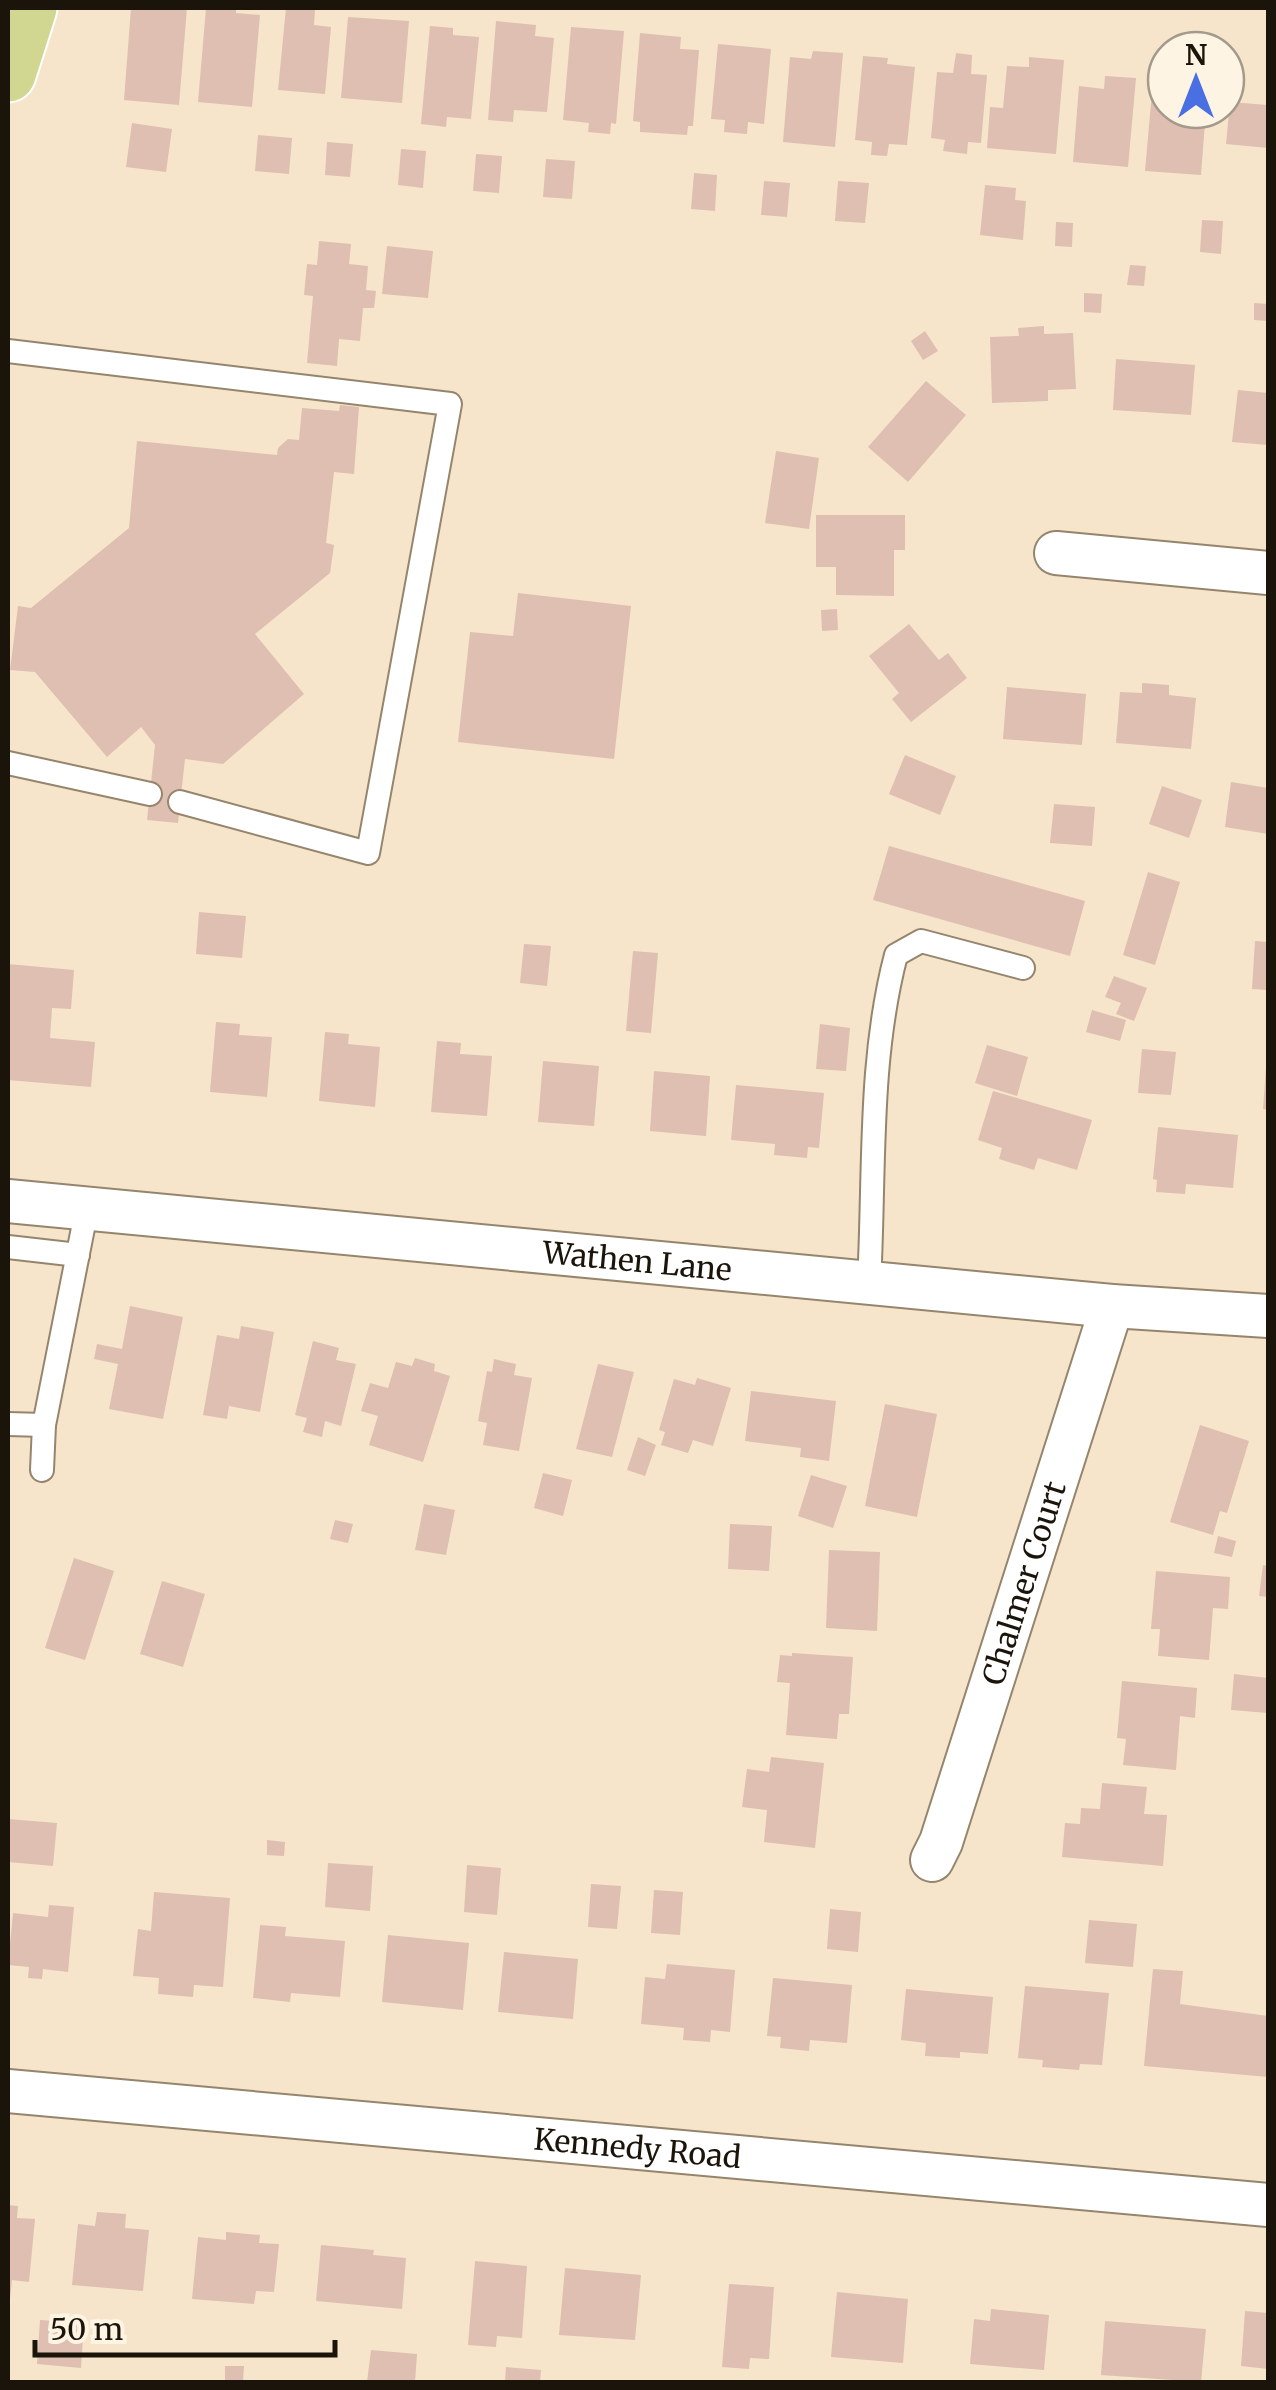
<svg xmlns="http://www.w3.org/2000/svg" width="1276" height="2390" font-family="Merriweather,serif">
<style>
.building{fill:#debfb2}
.lines{fill:none;stroke-linecap:round;stroke-linejoin:round}
.service-casing{stroke:#95856d;stroke-width:26}
.minor-casing{stroke:#95856d;stroke-width:46}
.primary-casing{stroke:#fff;stroke-width:59}
.service{stroke:#fff;stroke-width:22}
.minor{stroke:#fff;stroke-width:42}
.primary{stroke:#d1d791;stroke-width:55}
.labels{text-anchor:middle;dominant-baseline:central;stroke-width:9;stroke-linejoin:round;paint-order:stroke}
.street-label{font-size:30px;fill:#1a140a;stroke:#fef4e3}
</style>
<rect width="100%" height="100%" fill="#f6e5cb"/>
<g class="building">
<path d="M131 8H187L179 105 124 100Z"/>
<path d="M206 8H236V13L260 15 252 107 198 102Z"/>
<path d="M286 8 315 9 314 25 331 27 325 94 278 90Z"/>
<path d="M348 17 409 21 402 103 341 98Z"/>
<path d="M496 21 536 25 535 36 554 38 547 112 514 110 513 122 488 120Z"/>
<path d="M430 26 453 28V35L479 37 471 119 447 117 446 127 421 124Z"/>
<path d="M571 27 624 31 616 124 611 123 610 134 588 132 589 123 563 120Z"/>
<path d="M640 33 681 37 680 49 699 50 693 126H688L687 135 640 132V122L633 121Z"/>
<path d="M718 44 771 49 764 124 748 122 747 134 724 132 725 120 711 119Z"/>
<path d="M813 51 843 53 835 147 783 142 790 57 811 59Z"/>
<path d="M956 53 972 55 971 74 987 75 981 143 968 142 967 154 943 151 945 140 931 138 937 72 953 73Z"/>
<path d="M863 56 888 58 887 64 915 67 907 145 889 144 887 156 871 155 872 142 855 140Z"/>
<path d="M1029 57 1064 60 1056 154 987 148 990 107 1003 108 1007 66 1029 67Z"/>
<path d="M1105 76 1136 78 1128 167 1073 162 1079 86 1104 89Z"/>
<path d="M1152 92 1166 93V110H1206L1201 175 1145 171Z"/>
<path d="M1230 102 1268 105V148L1226 144Z"/>
<path d="M132 123 172 129 166 172 126 167Z"/>
<path d="M258 135 292 138 289 174 255 171Z"/>
<path d="M327 142 353 144 350 177 325 175Z"/>
<path d="M401 149 426 151 423 188 398 185Z"/>
<path d="M476 154 502 156 499 193 473 191Z"/>
<path d="M546 159 575 161 572 199 543 197Z"/>
<path d="M694 173 717 175 715 211 691 209Z"/>
<path d="M764 181 790 183 787 217 761 215Z"/>
<path d="M838 181 869 183 865 223 835 221Z"/>
<path d="M985 185 1016 188 1015 200 1026 201 1023 240 980 235Z"/>
<path d="M1202 220 1223 221 1221 254 1200 252Z"/>
<path d="M1056 222 1073 223 1072 247 1055 246Z"/>
<path d="M319 241 351 244 349 264 368 266 366 290 376 291 374 308H363L360 341 339 339 337 366 307 363 313 296 304 295 307 264 317 265Z"/>
<path d="M387 246 433 251 428 298 382 294Z"/>
<path d="M1130 265 1146 266 1144 286 1127 285Z"/>
<path d="M1084 293 1102 294 1101 313 1084 312Z"/>
<path d="M1254 303 1268 304V321L1254 320Z"/>
<path d="M1044 326V334L1073 333 1076 389 1048 390V401L992 403 990 337 1019 336 1018 328Z"/>
<path d="M925 331 938 351 923 360 911 341Z"/>
<path d="M1116 359 1195 365 1191 415 1113 410Z"/>
<path d="M926 381 966 415 908 482 868 447Z"/>
<path d="M1238 390 1268 393V445L1232 442Z"/>
<path d="M340 405 359 407 354 474 334 472 326 543 334 545 330 573 255 634 304 694 223 764 185 759 178 823 147 820 155 745 141 727 107 757 35 672 10 670 18 606 31 608 129 528 137 441 277 455 278 448 288 439 299 440 302 408 339 411Z"/>
<path d="M776 451 819 458 809 529 765 523Z"/>
<path d="M816 515H905V550H894V596L836 595V567H816Z"/>
<path d="M518 593 631 606 614 759 458 742 470 632 513 636Z"/>
<path d="M837 609 838 630 822 631 821 610Z"/>
<path d="M909 624 939 660 948 653 967 678 911 722 892 699 899 693 869 656Z"/>
<path d="M1142 683 1169 685V695L1196 698 1191 749 1116 743 1120 692 1142 693Z"/>
<path d="M1007 687 1086 694 1082 745 1003 739Z"/>
<path d="M905 755 956 776 940 815 889 794Z"/>
<path d="M1231 782 1268 788V834L1225 827Z"/>
<path d="M1162 786 1202 800 1189 838 1149 824Z"/>
<path d="M1054 804 1095 807 1092 846 1050 843Z"/>
<path d="M889 846 1085 901 1070 956 873 900Z"/>
<path d="M1148 872 1180 882 1155 965 1123 955Z"/>
<path d="M199 912 246 916 242 958 196 954Z"/>
<path d="M1255 941 1268 942V990L1252 989Z"/>
<path d="M524 944 551 946 547 986 520 983Z"/>
<path d="M633 951 658 953 651 1033 626 1031Z"/>
<path d="M8 964 74 970 71 1009 52 1008 50 1038 95 1042 91 1087 8 1080Z"/>
<path d="M1114 976 1147 988 1134 1021 1116 1014 1121 1003 1105 997Z"/>
<path d="M1092 1010 1126 1020 1120 1041 1086 1032Z"/>
<path d="M216 1022 240 1024 239 1035 272 1037 267 1097 210 1092Z"/>
<path d="M820 1024 850 1028 846 1071 816 1069Z"/>
<path d="M325 1032 349 1034 348 1044 380 1047 375 1107 319 1101Z"/>
<path d="M437 1041 461 1043 460 1054 492 1056 487 1116 431 1112Z"/>
<path d="M987 1045 1028 1057 1017 1096 975 1083Z"/>
<path d="M1142 1049 1176 1052 1171 1095 1138 1093Z"/>
<path d="M543 1061 599 1066 594 1126 538 1122Z"/>
<path d="M1266 1067H1268V1110L1263 1109Z"/>
<path d="M654 1071 710 1076 706 1136 650 1131Z"/>
<path d="M736 1085 824 1093 819 1148 808 1147 807 1158 774 1155 775 1144 731 1140Z"/>
<path d="M993 1091 1092 1120 1077 1170 1038 1158 1034 1170 999 1159 1002 1148 978 1140Z"/>
<path d="M1158 1127 1238 1135 1233 1188 1186 1184 1185 1194 1156 1192 1157 1180 1153 1179Z"/>
<path d="M130 1306 183 1317 163 1419 109 1409 118 1364 94 1359 97 1344 122 1349Z"/>
<path d="M241 1326 274 1332 260 1412 229 1406 227 1419 203 1415 217 1335 239 1339Z"/>
<path d="M313 1341 339 1348 336 1360 356 1364 341 1426 325 1421 322 1437 303 1432 307 1418 295 1415Z"/>
<path d="M415 1358 435 1364 434 1371 450 1376 423 1462 369 1445 378 1416 361 1411 370 1383 388 1388 396 1362 412 1366Z"/>
<path d="M494 1359 516 1364 514 1375 532 1378 519 1451 483 1445 487 1423 478 1421 487 1371 492 1372Z"/>
<path d="M598 1364 634 1372 612 1457 576 1449Z"/>
<path d="M697 1378 731 1388 713 1446 693 1440 688 1453 661 1445 665 1432 659 1430 674 1379 695 1385Z"/>
<path d="M751 1391 836 1401 829 1461 800 1457 801 1448 745 1441Z"/>
<path d="M885 1404 937 1414 917 1517 865 1506Z"/>
<path d="M1200 1425 1249 1441 1227 1513 1220 1511 1213 1535 1170 1522Z"/>
<path d="M638 1437 656 1445 645 1476 627 1470Z"/>
<path d="M543 1473 572 1480 563 1516 534 1508Z"/>
<path d="M811 1475 847 1486 833 1528 798 1516Z"/>
<path d="M424 1504 455 1510 446 1555 415 1550Z"/>
<path d="M335 1520 353 1524 348 1543 330 1539Z"/>
<path d="M730 1524 772 1526 769 1571 728 1569Z"/>
<path d="M1218 1536 1236 1541 1232 1557 1214 1553Z"/>
<path d="M829 1550 880 1552 877 1631 826 1628Z"/>
<path d="M74 1558 114 1571 85 1660 45 1648Z"/>
<path d="M1263 1565 1268 1566V1597L1259 1596Z"/>
<path d="M1156 1571 1230 1577 1228 1609 1213 1608 1209 1660 1158 1656 1160 1629H1151Z"/>
<path d="M162 1581 205 1594 183 1667 140 1654Z"/>
<path d="M792 1653 853 1657 849 1714H839L837 1739 786 1735 790 1683 777 1682 780 1655 792 1656Z"/>
<path d="M1234 1674 1268 1678V1713L1231 1710Z"/>
<path d="M1122 1681 1197 1688 1195 1718 1180 1716 1176 1770 1123 1765 1126 1739 1117 1738Z"/>
<path d="M771 1757 824 1763 815 1848 764 1842 767 1810 742 1807 747 1769 769 1772Z"/>
<path d="M1102 1783 1147 1787 1144 1814 1167 1815 1163 1866 1062 1857 1065 1823 1080 1824 1081 1808 1100 1809Z"/>
<path d="M8 1819 57 1823 53 1866 8 1862Z"/>
<path d="M267 1840 285 1842 284 1856 267 1855Z"/>
<path d="M328 1863 373 1866 370 1911 325 1907Z"/>
<path d="M467 1865 501 1868 497 1915 464 1912Z"/>
<path d="M591 1884 621 1886 617 1929 588 1927Z"/>
<path d="M654 1890 683 1892 680 1935 651 1933Z"/>
<path d="M154 1892 230 1898 223 1987 194 1985 193 1997 158 1994 159 1978 133 1976 138 1929 151 1931Z"/>
<path d="M49 1905 74 1907 68 1972 43 1969 42 1979 28 1978 29 1967 8 1965 13 1913 48 1917Z"/>
<path d="M830 1909 861 1912 858 1952 827 1949Z"/>
<path d="M1089 1920 1137 1924 1133 1967 1085 1963Z"/>
<path d="M260 1925 286 1927 285 1936 345 1941 340 1997 291 1993 290 2002 253 1998Z"/>
<path d="M388 1935 469 1943 463 2010 382 2002Z"/>
<path d="M504 1952 578 1959 573 2019 498 2012Z"/>
<path d="M667 1964 735 1970 730 2032 711 2030 710 2042 683 2040 684 2028 641 2024 645 1977 665 1979Z"/>
<path d="M1153 1969 1183 1971 1180 2004 1268 2016V2077L1144 2066Z"/>
<path d="M773 1978 852 1985 847 2043 810 2040 809 2051 780 2048 781 2037 767 2036Z"/>
<path d="M1025 1986 1109 1993 1102 2065 1080 2064 1079 2070 1042 2067 1043 2060 1018 2058Z"/>
<path d="M906 1989 993 1997 988 2054 960 2052V2058L925 2056 926 2043 901 2040Z"/>
<path d="M8 2205 18 2206 17 2218 35 2219 29 2282 12 2280 10 2299Z"/>
<path d="M97 2212 126 2214 125 2228 149 2230 143 2291 72 2285 78 2224 95 2226Z"/>
<path d="M226 2232 260 2235 259 2243 279 2244 274 2292 256 2291 254 2304 192 2299 198 2237 226 2240Z"/>
<path d="M321 2245 374 2250 373 2255 406 2258 402 2309 316 2301Z"/>
<path d="M475 2261 527 2266 522 2338 497 2336 496 2347 468 2345Z"/>
<path d="M565 2268 641 2275 635 2340 559 2335Z"/>
<path d="M729 2284 774 2287 769 2359 750 2358 749 2369 722 2367Z"/>
<path d="M837 2292 908 2299 903 2363 831 2357Z"/>
<path d="M991 2309 1049 2315 1044 2370 970 2364 974 2319 990 2321Z"/>
<path d="M1245 2311 1268 2313V2369L1241 2366Z"/>
<path d="M40 2320 84 2323 81 2368 37 2364Z"/>
<path d="M1105 2321 1206 2329 1201 2382 1101 2375Z"/>
<path d="M371 2350 417 2354 415 2382H367Z"/>
<path d="M225 2366H244L243 2382H225Z"/>
<path d="M506 2367 541 2370 540 2382H505Z"/>
</g>
<g class="lines">
<defs>
<g id="service">
<path d="M8 351 450 404 368 853 180 802"/>
<path d="M8 763 150 794"/>
<path d="M8 1247 78 1255"/>
<path d="M869 1283C875 1173 868 1062 896 955L921 941 1023 968"/>
<path d="M8 1424 44 1425"/>
<path d="M42 1470 44 1425 87 1208"/>
</g>
<g id="minor">
<path d="M1056 553 1268 573"/>
<path id="s1" d="M8 1201 1112 1306 1268 1316"/>
<path id="s2" d="M932 1860 941 1842 1112 1306"/>
<path id="s3" d="M8 2091 1268 2205"/>
</g>
<path id="primary" d="M8 74 29 8"/>
</defs>
<use href="#service" class="service-casing"/>
<use href="#minor" class="minor-casing"/>
<use href="#primary" class="primary-casing"/>
<use href="#service" class="service"/>
<use href="#minor" class="minor"/>
<use href="#primary" class="primary"/>
</g>
<g class="labels">
<g class="street-label">
<text stroke="none"><textPath href="#s1" startOffset="632">Wathen Lane</textPath></text>
<text stroke="none"><textPath href="#s2" startOffset="292">Chalmer Court</textPath></text>
<text stroke="none"><textPath href="#s3" startOffset="632">Kennedy Road</textPath></text>
</g>
</g>
<rect width="1276" height="2390" fill="none" stroke="#1a140a" stroke-width="20"/>
<g transform="translate(1196 80)"><circle r="48" fill="#fef4e3" stroke="#a39a8c" stroke-width="2.5"/>
<path d="M0-8L18 38L0 25L-18 38Z" fill="#4a6fe2"/>
<text y="-15" font-size="28" font-weight="bold" text-anchor="middle" fill="#1a140a">N</text>
</g>
<path d="M35 2340v15h300v-15" fill="none" stroke="#1a140a" stroke-width="5"/>
<text x="50" y="2340" font-size="30" fill="#1a140a" stroke="#fef4e3" stroke-width="8" paint-order="stroke">50 m</text>
</svg>
